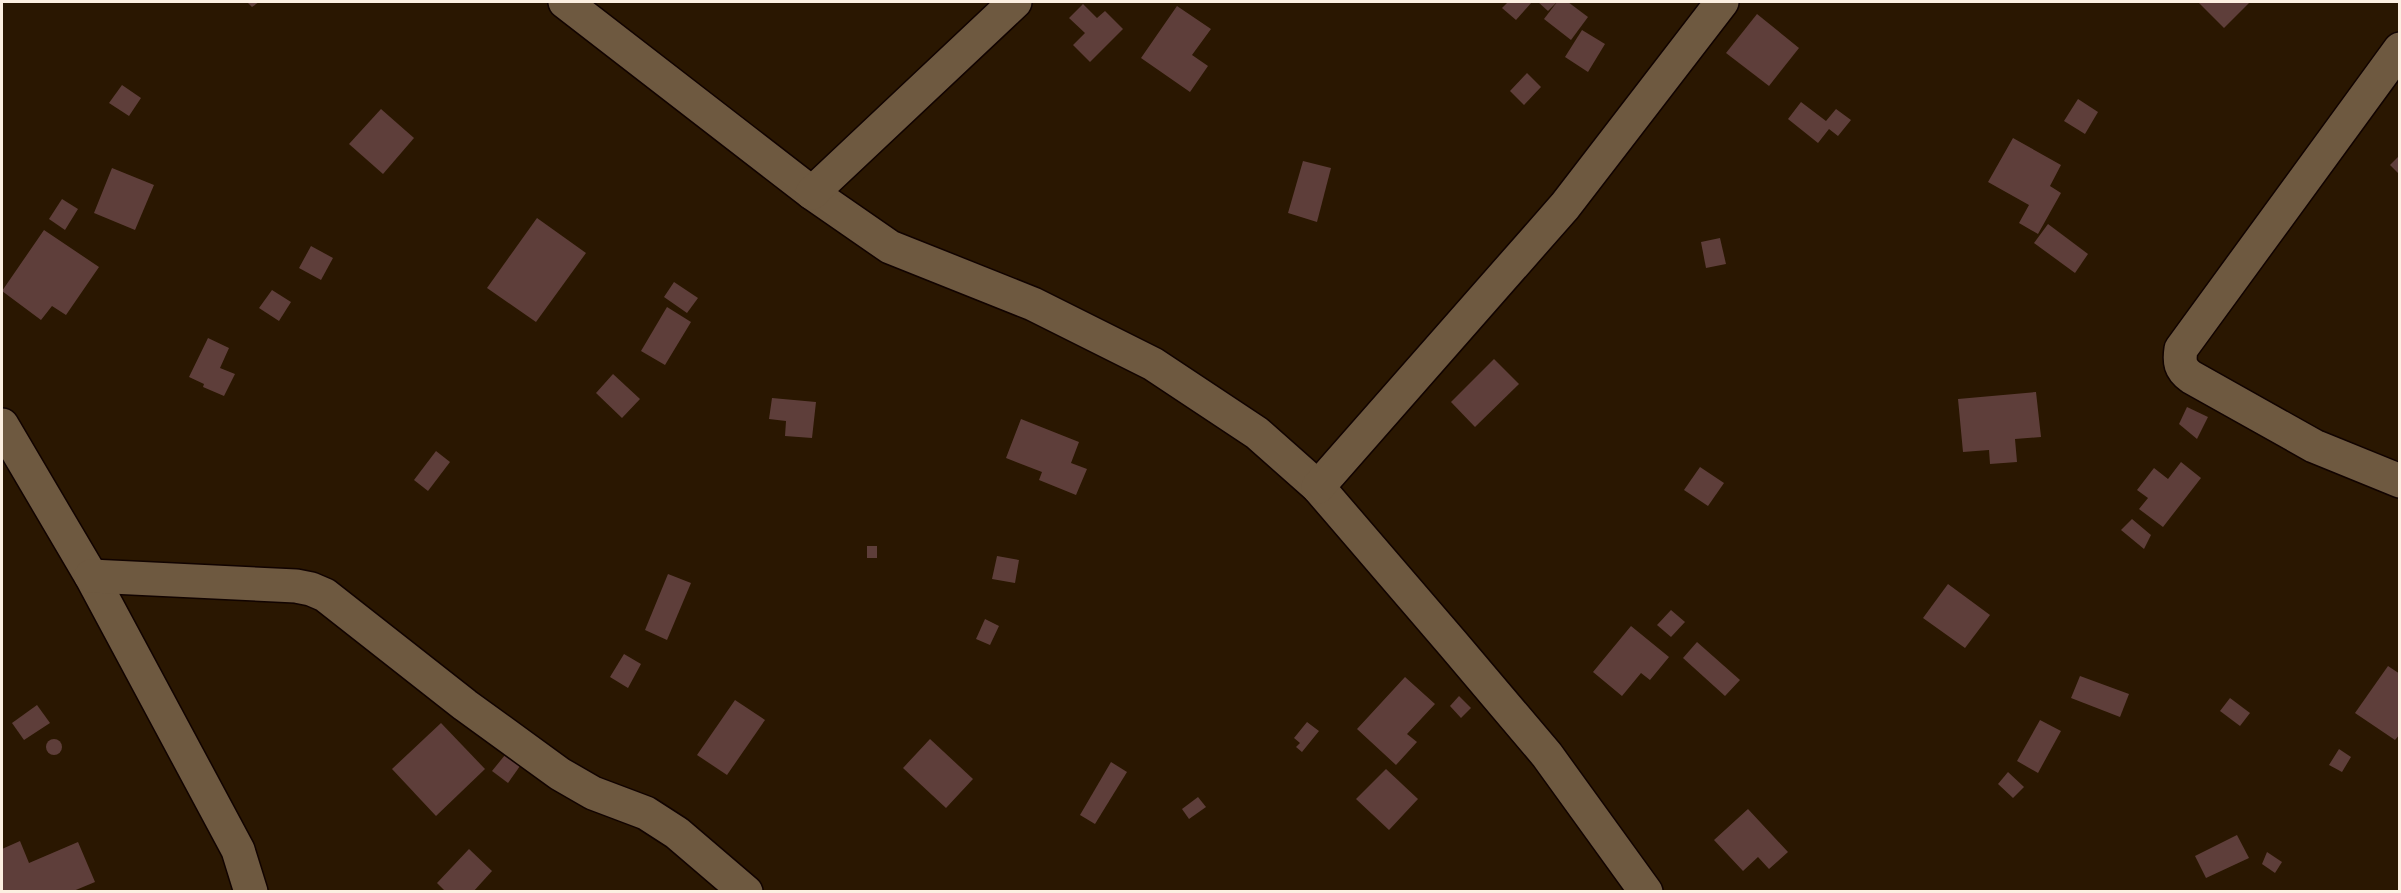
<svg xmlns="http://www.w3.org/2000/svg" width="2401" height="893" font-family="'PT Sans Narrow',sans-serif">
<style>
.building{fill:#5e3e3a}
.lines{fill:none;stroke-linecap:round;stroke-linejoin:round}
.minor-casing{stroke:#110300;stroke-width:36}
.minor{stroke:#6e5940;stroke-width:33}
</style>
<rect width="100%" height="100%" fill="#2a1701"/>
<g class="building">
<path d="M247 2H259L252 7Z"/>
<path d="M1508 2H1532L1516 20 1502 8Z"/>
<path d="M1538 2H1557L1548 11Z"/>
<path d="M1557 2H1568L1588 17 1571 40 1544 19Z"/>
<path d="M2198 2H2247L2249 3 2224 28Z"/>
<path d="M1083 4 1097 18 1105 11 1123 29 1090 62 1073 45 1085 33 1069 18Z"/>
<path d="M1177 6 1211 29 1192 55 1208 66 1190 92 1141 58Z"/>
<path d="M1757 14 1799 48 1769 86 1726 53Z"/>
<path d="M1582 30 1605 44 1588 72 1565 57Z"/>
<path d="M1527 73 1541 87 1524 105 1510 91Z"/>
<path d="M122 85 141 98 129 116 109 103Z"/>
<path d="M2078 99 2098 112 2085 134 2064 121Z"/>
<path d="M1801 102 1826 121 1836 109 1851 120 1838 136 1829 129 1818 143 1788 119Z"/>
<path d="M381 109 414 138 383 174 349 144Z"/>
<path d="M2013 138 2061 165 2050 186 2061 193 2038 234 2019 223 2029 205 1988 182Z"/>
<path d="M2400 155V175L2390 165Z"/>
<path d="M1303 161 1331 168 1317 222 1288 213Z"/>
<path d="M112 168 154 185 135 230 94 213Z"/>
<path d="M62 199 78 209 65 230 49 219Z"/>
<path d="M537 218 586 253 536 322 487 288Z"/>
<path d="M2048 224 2088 254 2075 273 2034 243Z"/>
<path d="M44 230 99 267 66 315 52 306 41 320 2 291Z"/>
<path d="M1720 238 1726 264 1706 268 1701 242Z"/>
<path d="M311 246 333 258 321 280 299 268Z"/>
<path d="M674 282 698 298 687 313 664 297Z"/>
<path d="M272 290 291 302 279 321 259 308Z"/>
<path d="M667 307 691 322 665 365 641 351Z"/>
<path d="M208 338 229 348 220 368 235 374 224 396 203 387 204 384 189 377Z"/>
<path d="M1494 359 1519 384 1475 427 1451 402Z"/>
<path d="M613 374 640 399 622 418 596 393Z"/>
<path d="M2036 392 2041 437 2015 439 2017 462 1990 464 1989 450 1963 452 1958 399Z"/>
<path d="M772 398 816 402 812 438 785 436 786 421 769 419Z"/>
<path d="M2187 407 2208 417 2197 439 2179 424Z"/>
<path d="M1021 419 1079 442 1071 463 1087 469 1076 495 1039 480 1042 472 1006 458Z"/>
<path d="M436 451 450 462 428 491 414 480Z"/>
<path d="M2181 462 2201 478 2163 527 2139 509 2148 498 2137 490 2154 468 2168 479Z"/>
<path d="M1700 467 1724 483 1708 506 1684 490Z"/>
<path d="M2132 519 2151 535 2144 549 2121 530Z"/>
<rect x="867" y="546" width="10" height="12"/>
<path d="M997 556 1019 560 1015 583 992 579Z"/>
<path d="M668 574 691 583 667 640 645 630Z"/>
<path d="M1948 584 1990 615 1965 648 1923 618Z"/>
<path d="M1671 610 1685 622 1671 637 1657 625Z"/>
<path d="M985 619 999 626 990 645 976 639Z"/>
<path d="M1631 626 1669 657 1650 680 1641 673 1622 696 1593 672Z"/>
<path d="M1697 642 1740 680 1725 696 1683 658Z"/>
<path d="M624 654 641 664 628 688 610 677Z"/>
<path d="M2388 666 2400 674V734L2395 740 2355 713Z"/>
<path d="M2080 676 2129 694 2120 717 2071 698Z"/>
<path d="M1405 677 1435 704 1407 734 1417 742 1396 765 1357 729Z"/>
<path d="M1459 696 1471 708 1461 718 1450 706Z"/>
<path d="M2230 698 2250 713 2240 726 2220 711Z"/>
<path d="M735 700 765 720 727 775 697 755Z"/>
<path d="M37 705 50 723 24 740 12 723Z"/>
<path d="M2040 720 2061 731 2038 773 2017 761Z"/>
<path d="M1307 722 1319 731 1302 752 1296 747 1300 743 1294 738Z"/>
<path d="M441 723 485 769 436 816 392 769Z"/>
<circle cx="54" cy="747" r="8"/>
<path d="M930 739 973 779 946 808 903 768Z"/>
<path d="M2339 749 2351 757 2342 772 2329 765Z"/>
<path d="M505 755 520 766 508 783 492 771Z"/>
<path d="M1111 762 1127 772 1095 824 1080 815Z"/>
<path d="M1386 769 1418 799 1389 830 1356 799Z"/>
<path d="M2008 772 2024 787 2013 798 1998 784Z"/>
<path d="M1198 797 1206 807 1189 819 1182 809Z"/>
<path d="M1748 809 1788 852 1769 869 1758 857 1743 871 1714 840Z"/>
<path d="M2237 835 2249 858 2206 878 2195 856Z"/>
<path d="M20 841 29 863 78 842 95 882 71 892H2V849Z"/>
<path d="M469 849 492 871 473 892H446L437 883Z"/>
<path d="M2267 852 2282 862 2275 873 2262 864Z"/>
</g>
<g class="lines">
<defs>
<g id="minor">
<path d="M565 2 812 193 890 247 1033 304 1153 364 1257 433 1318 487 1453 644 1547 755 1646 892"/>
<path d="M2400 49 2181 349C2179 362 2180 369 2191 377L2314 446 2400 481"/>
<path d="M812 193 1015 2"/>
<path d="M2 425 91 576 238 850 251 892"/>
<path d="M1318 487 1565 206 1722 2"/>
<path d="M91 576 296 586 311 589 325 595 465 705 560 774 593 793 646 813 677 833 746 892"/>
</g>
</defs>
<use href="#minor" class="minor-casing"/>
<use href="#minor" class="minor"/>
</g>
<rect width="2401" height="893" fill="none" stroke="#fcefe1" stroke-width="6"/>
</svg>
